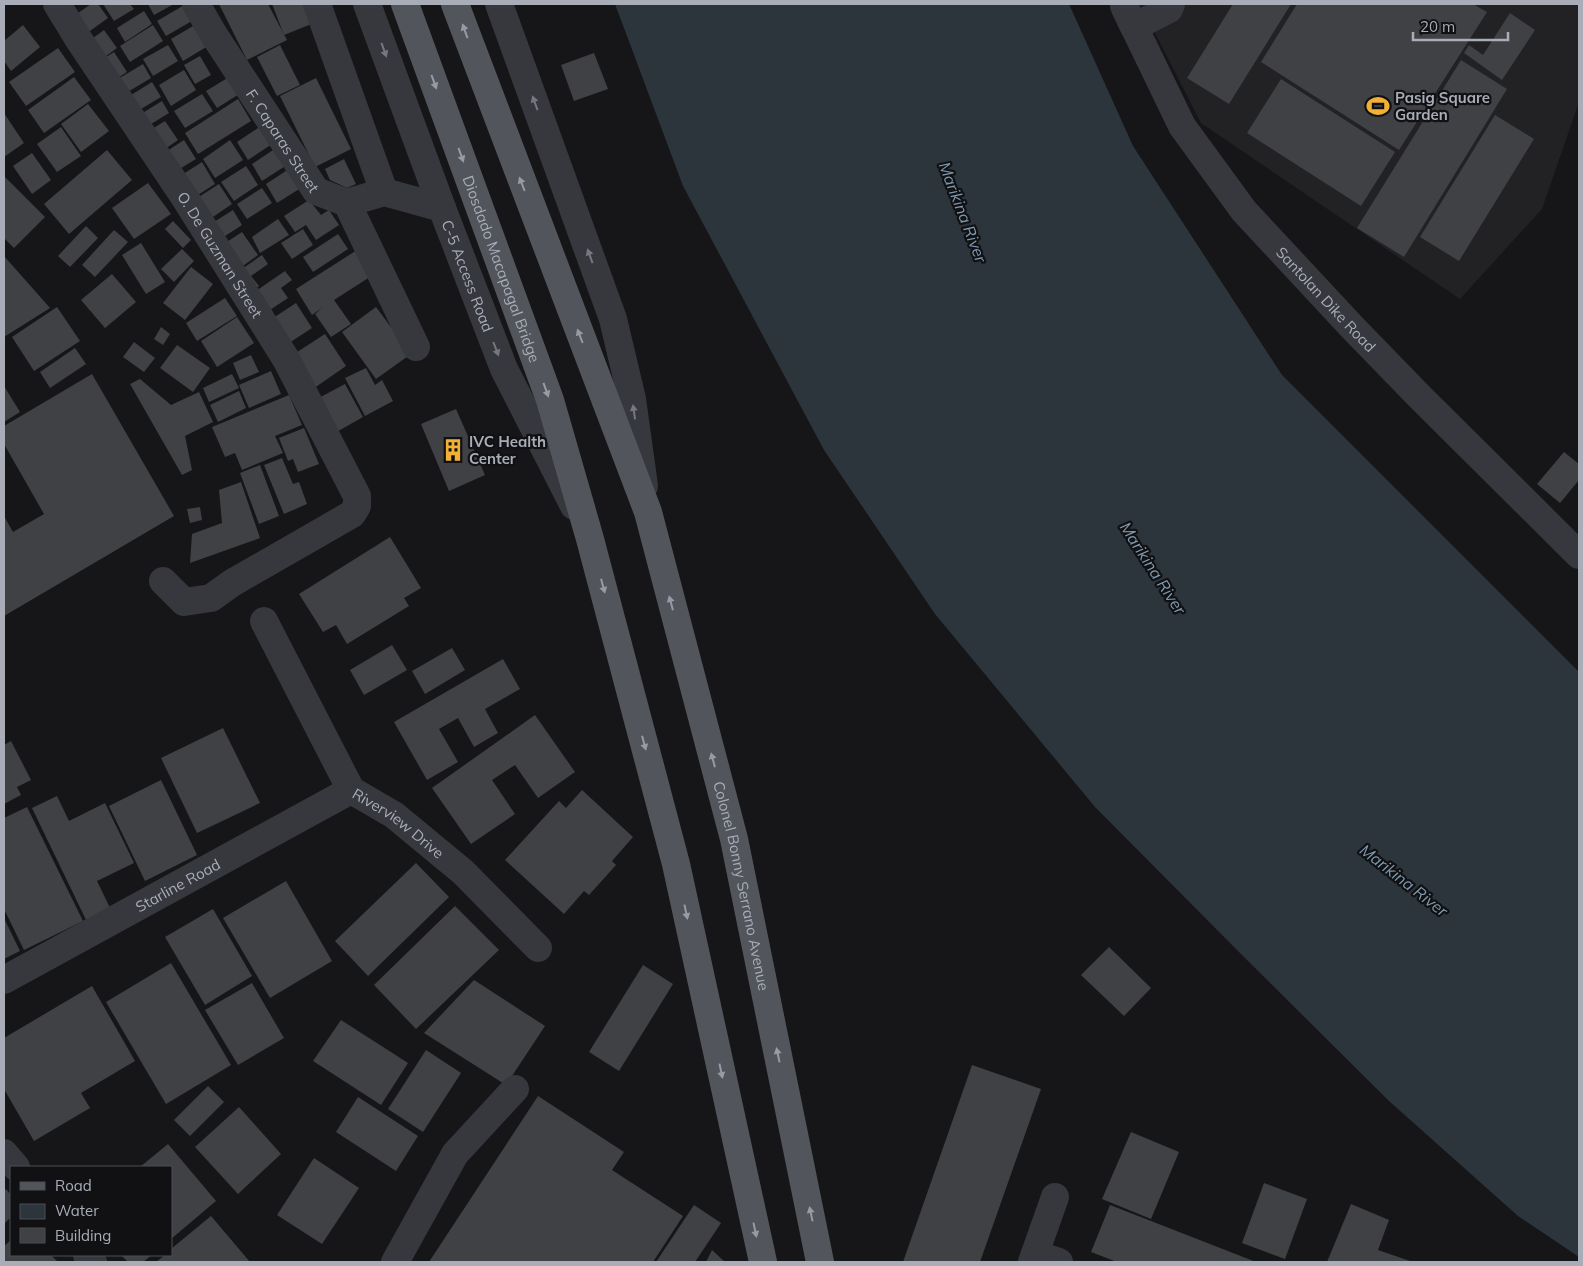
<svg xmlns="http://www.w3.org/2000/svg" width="1583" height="1266" font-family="Mulish,sans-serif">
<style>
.built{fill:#222225}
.water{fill:#2c353c}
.building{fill:#404145}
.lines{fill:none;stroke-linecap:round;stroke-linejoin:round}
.minor{stroke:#37383d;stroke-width:28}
.major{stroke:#53555c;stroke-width:28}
.oneway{fill:#979ba6}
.oneway2{fill:#757881}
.labels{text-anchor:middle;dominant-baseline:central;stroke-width:4.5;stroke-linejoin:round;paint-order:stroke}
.poi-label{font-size:15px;font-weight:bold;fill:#a8adb8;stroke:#111113;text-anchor:start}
.street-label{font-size:15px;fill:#a8adb8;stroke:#111113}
.water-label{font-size:16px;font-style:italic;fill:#7f9bb3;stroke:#111113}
</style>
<rect width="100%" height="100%" fill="#161618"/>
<path class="built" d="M1140 4H1579V102L1542 209 1460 299 1201 123Z"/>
<path class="water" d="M615 4H1069L1133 146 1282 375 1579 672V1257L1518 1216 1389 1101 1242 955 1095 807 935 614 824 450 683 186Z"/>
<g class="building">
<path d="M91 4H98L108 18 83 36 71 18Z"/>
<path d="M103 4H130L134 9 114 21Z"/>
<path d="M148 4H174L154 15Z"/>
<path d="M186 4 197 18 166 36 157 21Z"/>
<path d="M219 4H268L287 40 247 60Z"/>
<path d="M272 4H312L319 21 284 35Z"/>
<path d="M1233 4H1291L1229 104 1187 78Z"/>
<path d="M1297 4H1473L1487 12 1399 150 1261 62Z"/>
<path d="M144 11 152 24 125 42 117 28Z"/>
<path d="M1510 13 1535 30 1502 80 1464 53 1469 45 1483 55Z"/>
<path d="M200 22 213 43 183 61 171 39Z"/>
<path d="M23 25 40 47 11 71 4 61V41Z"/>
<path d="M153 25 163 41 130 62 120 46Z"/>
<path d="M104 30 117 48 98 62 85 44Z"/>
<path d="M168 45 178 61 153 76 143 59Z"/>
<path d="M280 45 300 85 277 96 257 57Z"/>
<path d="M58 48 75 72 26 106 9 82Z"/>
<path d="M114 52 127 72 110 83 97 63Z"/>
<path d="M594 53 608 89 574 101 561 65Z"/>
<path d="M200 56 211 75 195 84 184 65Z"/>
<path d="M1461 60 1507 89 1404 257 1357 228Z"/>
<path d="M143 64 151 78 121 96 113 82Z"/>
<path d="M184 70 196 90 171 106 159 85Z"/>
<path d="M234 74 244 91 217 108 206 91Z"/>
<path d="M74 77 91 100 44 133 28 110Z"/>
<path d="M316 78 351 149 315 167 280 96Z"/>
<path d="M1281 79 1395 152 1361 206 1247 133Z"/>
<path d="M152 82 161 97 131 115 123 100Z"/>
<path d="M202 94 213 111 185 128 174 111Z"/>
<path d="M238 99 251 121 198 154 185 133Z"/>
<path d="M162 101 169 113 143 129 136 117Z"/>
<path d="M88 104 109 131 81 152 61 124Z"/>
<path d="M4 113 24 143 4 157Z"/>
<path d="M1495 115 1534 139 1459 261 1420 237Z"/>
<path d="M165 121 178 140 159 153 147 132Z"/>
<path d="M264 124 275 142 248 160 237 142Z"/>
<path d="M61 127 81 156 57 172 37 144Z"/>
<path d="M184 140 196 159 173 173 161 155Z"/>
<path d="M230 140 243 160 215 178 203 159Z"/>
<path d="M279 146 290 163 262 181 252 164Z"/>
<path d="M107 150 132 180 69 234 44 204Z"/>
<path d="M32 153 51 180 32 194 13 166Z"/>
<path d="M344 159 356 184 347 188 330 180 325 169Z"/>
<path d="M202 162 215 184 190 200 177 178Z"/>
<path d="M246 166 258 185 234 201 221 182Z"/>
<path d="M292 167 304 186 277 203 266 184Z"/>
<path d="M4 176 45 217 14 248 4 238Z"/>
<path d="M148 183 171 214 134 239 112 208Z"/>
<path d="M219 184 232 204 204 223 191 202Z"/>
<path d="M262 188 272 203 247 219 237 204Z"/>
<path d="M309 200 321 215 329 210 339 225 316 240 306 225 295 232 284 216Z"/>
<path d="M233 210 242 225 216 242 206 227Z"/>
<path d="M278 219 289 235 260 253 252 237Z"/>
<path d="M173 221 191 240 183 248 165 229Z"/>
<path d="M86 226 98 238 70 267 58 256Z"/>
<path d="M303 229 313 245 292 259 281 243Z"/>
<path d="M114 230 128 242 95 277 82 265Z"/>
<path d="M242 232 258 255 236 271 219 247Z"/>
<path d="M338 234 348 249 313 272 303 257Z"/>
<path d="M141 243 165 282 146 294 122 255Z"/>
<path d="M182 249 194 261 174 282 161 269Z"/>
<path d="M357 250 373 275 334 300 351 324 331 337 315 314 323 307 312 315 296 289Z"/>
<path d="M262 255 268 264 251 276 259 286 250 293 236 273Z"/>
<path d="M4 256 50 308 4 337Z"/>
<path d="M191 267 213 284 185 320 163 303Z"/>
<path d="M285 271 292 280 281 288 288 298 267 312 253 293Z"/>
<path d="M112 274 136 302 105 328 81 300Z"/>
<path d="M225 298 237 316 197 341 186 323Z"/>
<path d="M296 303 312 328 286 345 270 320Z"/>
<path d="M57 307 80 341 34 371 12 337Z"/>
<path d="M376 307 411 354 376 379 342 332Z"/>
<path d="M237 317 254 343 217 367 201 341Z"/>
<path d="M161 327 170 334 163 345 154 339Z"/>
<path d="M325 334 346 366 310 391 288 358Z"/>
<path d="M134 342 155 358 144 372 123 357Z"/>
<path d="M177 345 210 368 193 392 160 368Z"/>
<path d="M75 348 86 364 50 388 40 372Z"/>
<path d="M251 355 259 372 240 380 233 363Z"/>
<path d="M366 368 375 385 382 380 393 401 365 416 345 378Z"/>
<path d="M271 371 281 394 249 408 239 385Z"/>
<path d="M92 374 174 516 4 616V516L13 532 44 514 4 444V426Z"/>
<path d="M232 374 239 388 209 402 203 388Z"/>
<path d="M140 379 171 405 199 392 213 422 185 436 192 470 182 475 130 384Z"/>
<path d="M345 384 363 417 333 434 315 400Z"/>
<path d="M4 386 20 412 4 422Z"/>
<path d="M239 391 246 408 218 422 210 405Z"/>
<path d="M289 395 302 425 275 436 283 453 242 470 235 453 225 457 212 427Z"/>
<path d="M456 409 485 475 449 491 421 424Z"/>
<path d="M304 428 319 464 298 472 293 459 288 461 279 438Z"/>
<path d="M1564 452 1579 464V480L1560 503 1537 484Z"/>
<path d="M282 458 293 484 299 482 307 504 284 514 264 465Z"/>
<path d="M260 465 279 516 259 524 240 473Z"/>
<path d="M241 482 260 538 190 563 192 534 222 523 219 490Z"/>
<path d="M200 507 202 520 190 523 187 509Z"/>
<path d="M390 537 421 588 404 598 409 606 347 644 336 625 323 632 299 594Z"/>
<path d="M392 645 407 670 364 695 350 670Z"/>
<path d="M452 648 465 670 425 694 412 671Z"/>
<path d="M503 659 520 689 485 709 498 733 474 747 458 718 439 729 458 762 427 780 394 722Z"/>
<path d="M535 715 575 772 538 798 515 765 492 780 515 814 471 844 432 788Z"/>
<path d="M223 728 260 803 197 833 161 758Z"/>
<path d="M11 741 31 780 17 787 21 795 4 804V745Z"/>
<path d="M161 780 197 855 145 881 109 806Z"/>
<path d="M582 790 633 837 612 861 616 865 589 895 584 891 564 914 505 860 559 801 566 808Z"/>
<path d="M57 796 69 821 105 803 134 863 97 881 112 912 88 924 32 808Z"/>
<path d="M27 807 83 921 24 950 4 909V818Z"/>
<path d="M416 863 449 897 368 976 335 941Z"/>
<path d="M286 881 332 961 270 998 223 918Z"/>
<path d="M455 906 499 950 416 1029 374 985Z"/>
<path d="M213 909 252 976 205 1005 165 937Z"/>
<path d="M4 918 20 951 4 959Z"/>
<path d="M1109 947 1151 988 1124 1016 1081 975Z"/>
<path d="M171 963 231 1065 166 1104 106 1002Z"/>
<path d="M643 965 673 984 619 1071 589 1052Z"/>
<path d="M474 980 545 1026 506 1085 424 1033Z"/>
<path d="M252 983 284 1038 238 1065 205 1010Z"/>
<path d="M92 986 135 1061 81 1093 90 1108 34 1141 4 1089V1038Z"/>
<path d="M341 1020 408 1063 381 1105 313 1061Z"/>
<path d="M426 1050 461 1073 423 1132 388 1109Z"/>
<path d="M972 1065 1041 1089 980 1262H903Z"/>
<path d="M208 1086 224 1102 190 1136 174 1120Z"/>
<path d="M538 1096 624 1152 612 1170 683 1216 653 1262H429Z"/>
<path d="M358 1097 418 1136 396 1171 336 1132Z"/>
<path d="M239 1107 281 1154 238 1194 195 1147Z"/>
<path d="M1131 1132 1179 1152 1151 1219 1102 1199Z"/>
<path d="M168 1144 216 1201 171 1239V1167H140Z"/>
<path d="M314 1158 359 1188 322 1244 277 1215Z"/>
<path d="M1264 1183 1307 1199 1285 1259 1242 1243Z"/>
<path d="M6 1189 11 1195V1217L4 1224V1191Z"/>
<path d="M1351 1204 1389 1220 1378 1250 1413 1262H1327Z"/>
<path d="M694 1205 721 1223 695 1262H656Z"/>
<path d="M1110 1205 1256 1262H1117L1091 1252Z"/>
<path d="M211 1216 250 1262H156L165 1255H171V1249Z"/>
<path d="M11 1240V1255H51L58 1262H4V1246Z"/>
<path d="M712 1250 725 1262H706Z"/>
<path d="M121 1255H152L143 1262H128Z"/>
</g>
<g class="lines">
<g class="minor">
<path id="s1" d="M57 4 79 40 185 198 286 359 357 496V506L352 514 232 583 211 598 184 602 163 581"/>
<path id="s2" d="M196 4 214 35 316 191 347 203 384 192 442 208"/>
<path d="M317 4 384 192"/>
<path id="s3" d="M367 4 442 208 504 369 574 506"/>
<path d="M499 4 613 319 632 399 644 486"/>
<path id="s4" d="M1124 6 1182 126 1244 211 1352 327 1419 396 1579 555"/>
<path d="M1126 10 1134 27 1169 9 1171 4"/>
<path d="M347 203 416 347"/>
<path id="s5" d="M264 621 351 790 394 815 463 872 538 948"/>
<path id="s6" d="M4 980 351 790"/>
<path d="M4 1153 16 1167"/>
<path d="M1035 1254 1059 1262"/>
<path d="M87 1255 93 1262"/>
<path d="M395 1262 455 1154 515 1089"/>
<path d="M1032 1262 1055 1197"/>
</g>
<g class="major">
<path id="s7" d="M405 4 550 400 590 539 676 864 763 1262"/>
<path id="s8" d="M455 4 648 512 734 839 820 1262"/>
</g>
</g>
<defs><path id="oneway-solid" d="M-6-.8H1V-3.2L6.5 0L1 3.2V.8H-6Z" transform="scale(1.25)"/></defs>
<g class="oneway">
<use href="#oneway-solid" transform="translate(465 31) rotate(-110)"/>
<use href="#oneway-solid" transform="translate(434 82) rotate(70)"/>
<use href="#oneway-solid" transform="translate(461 155) rotate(70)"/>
<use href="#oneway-solid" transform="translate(522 184) rotate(-111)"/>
<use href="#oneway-solid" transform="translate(580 336) rotate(-111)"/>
<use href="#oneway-solid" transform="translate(546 390) rotate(70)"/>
<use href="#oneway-solid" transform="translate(603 586) rotate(75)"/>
<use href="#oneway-solid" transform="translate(671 603) rotate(-105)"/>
<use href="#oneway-solid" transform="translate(644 743) rotate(75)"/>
<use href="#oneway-solid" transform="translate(713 760) rotate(-105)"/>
<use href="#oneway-solid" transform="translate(686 912) rotate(78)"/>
<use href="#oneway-solid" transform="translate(778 1055) rotate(-102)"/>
<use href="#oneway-solid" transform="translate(721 1071) rotate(78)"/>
<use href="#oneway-solid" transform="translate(811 1214) rotate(-102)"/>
<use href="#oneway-solid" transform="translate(755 1230) rotate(78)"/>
</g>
<g class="oneway2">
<use href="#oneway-solid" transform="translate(384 50) rotate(70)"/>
<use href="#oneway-solid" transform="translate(535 103) rotate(-110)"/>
<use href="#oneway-solid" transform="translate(590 256) rotate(-110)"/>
<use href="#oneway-solid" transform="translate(496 349) rotate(69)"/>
<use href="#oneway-solid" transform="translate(634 412) rotate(-98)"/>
</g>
<defs>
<symbol id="stadium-bare" viewBox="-9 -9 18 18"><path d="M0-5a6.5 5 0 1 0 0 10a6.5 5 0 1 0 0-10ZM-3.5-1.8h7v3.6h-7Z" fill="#f2b134" stroke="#111113" stroke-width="2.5" paint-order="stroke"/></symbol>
<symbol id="building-bare" viewBox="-9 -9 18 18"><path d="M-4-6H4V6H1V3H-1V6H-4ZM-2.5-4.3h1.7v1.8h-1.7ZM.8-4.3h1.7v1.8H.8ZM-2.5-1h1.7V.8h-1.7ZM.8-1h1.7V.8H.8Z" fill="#f2b134" stroke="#111113" stroke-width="2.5" paint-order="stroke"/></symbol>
</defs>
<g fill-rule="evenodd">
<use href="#stadium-bare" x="1362" y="90" width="32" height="32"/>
<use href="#building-bare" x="437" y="434" width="32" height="32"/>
</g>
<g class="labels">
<g class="poi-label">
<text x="1395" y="97">Pasig Square<tspan x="1395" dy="17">Garden</tspan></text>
<text x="469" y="441">IVC Health<tspan x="469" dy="17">Center</tspan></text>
</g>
<g class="street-label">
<text stroke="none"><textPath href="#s2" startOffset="162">F. Caparas Street</textPath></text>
<text stroke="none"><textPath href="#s1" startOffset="299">O. De Guzman Street</textPath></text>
<text stroke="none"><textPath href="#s7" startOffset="282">Diosdado Macapagal Bridge</textPath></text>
<text stroke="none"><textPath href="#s3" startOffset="290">C-5 Access Road</textPath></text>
<text stroke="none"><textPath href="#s4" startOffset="359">Santolan Dike Road</textPath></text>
<text stroke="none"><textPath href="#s5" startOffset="248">Riverview Drive</textPath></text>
<text stroke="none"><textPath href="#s6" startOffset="198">Starline Road</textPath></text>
<text stroke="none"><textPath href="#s8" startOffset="929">Colonel Bonny Serrano Avenue</textPath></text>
</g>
<g class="water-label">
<text transform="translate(963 212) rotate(69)">Marikina River</text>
<text transform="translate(1153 568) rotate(57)">Marikina River</text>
<text transform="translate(1404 880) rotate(38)">Marikina River</text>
</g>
</g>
<rect width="1583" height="1266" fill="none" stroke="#a8adb8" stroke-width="10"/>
<rect x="10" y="1166" width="162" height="90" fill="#111113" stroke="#4d4f55"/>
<rect x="20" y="1182" width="25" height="8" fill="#53555c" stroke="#4d4f55"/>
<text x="55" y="1191" font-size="15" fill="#a8adb8">Road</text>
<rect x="20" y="1204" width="25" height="15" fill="#2c353c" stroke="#4d4f55"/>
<text x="55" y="1216" font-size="15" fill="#a8adb8">Water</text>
<rect x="20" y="1228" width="25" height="15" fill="#404145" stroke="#4d4f55"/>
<text x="55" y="1241" font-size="15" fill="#a8adb8">Building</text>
<path d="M1413 32v8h95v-8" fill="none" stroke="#a8adb8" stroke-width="2.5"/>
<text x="1420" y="32" font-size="15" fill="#a8adb8" stroke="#111113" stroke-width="4" paint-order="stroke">20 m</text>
</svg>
